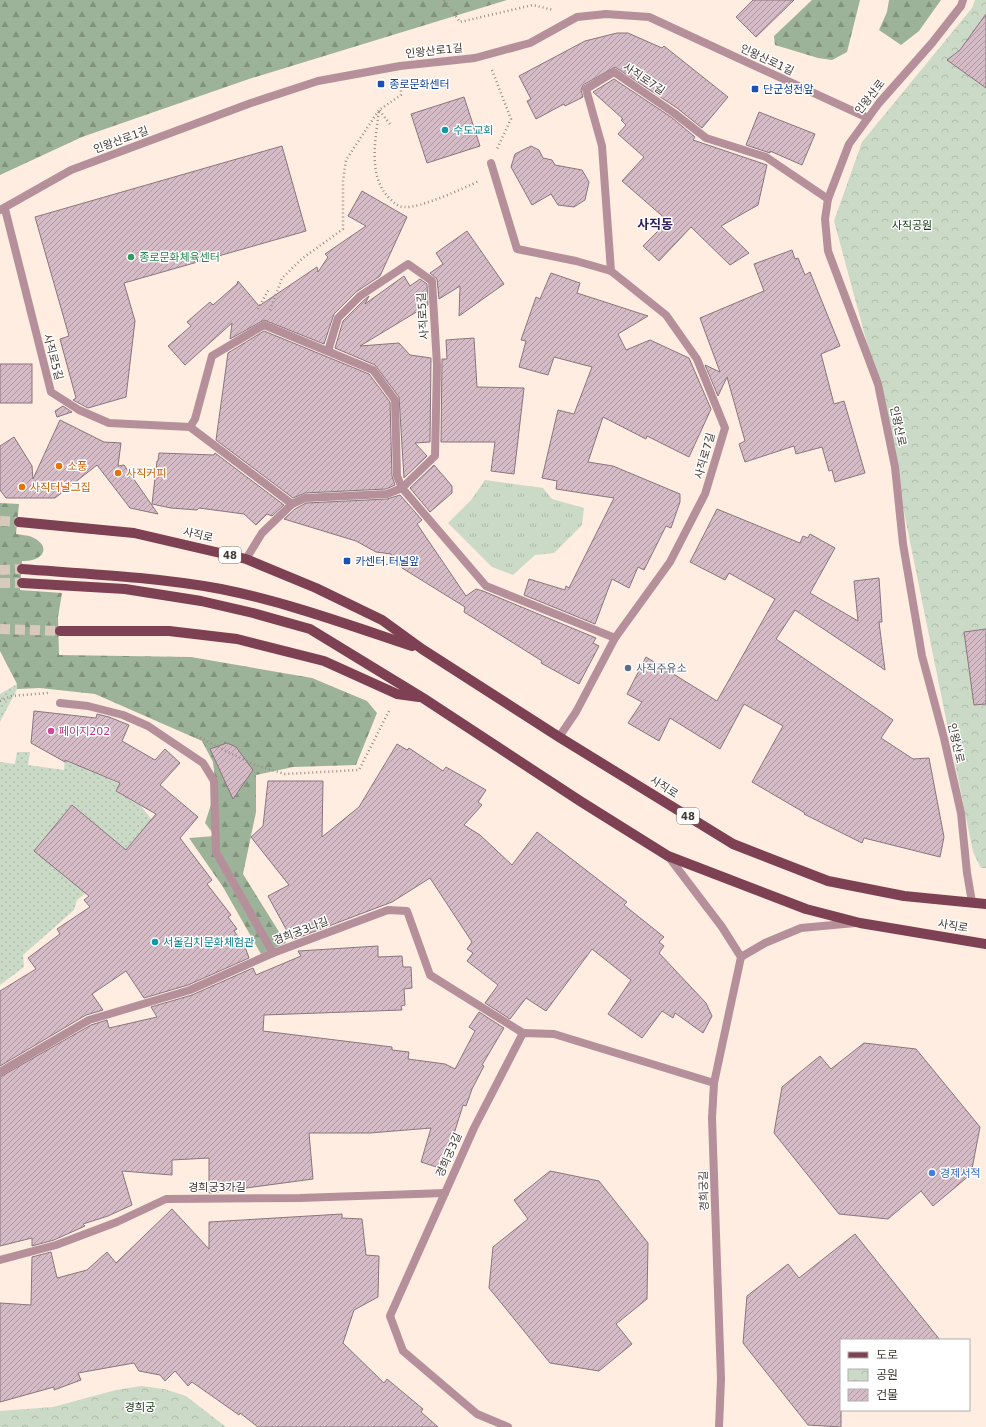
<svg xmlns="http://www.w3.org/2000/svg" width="986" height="1427" font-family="'DejaVu Sans','Noto Sans KR',sans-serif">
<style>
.grass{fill:url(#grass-tufts)}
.forest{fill:url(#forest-firs)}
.park{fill:url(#park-crowns)}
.garden{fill:url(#garden-dots)}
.building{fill:url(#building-hatch);stroke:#8b757e}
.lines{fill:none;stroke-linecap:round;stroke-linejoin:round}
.primary-tunnel{stroke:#d8c9bd;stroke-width:10;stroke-dasharray:10 5;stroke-linecap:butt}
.path{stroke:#9a8e84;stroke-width:2.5;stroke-dasharray:1 3;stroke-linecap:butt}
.service{stroke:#b5909a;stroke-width:8}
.minor{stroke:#b5909a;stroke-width:8}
.tertiary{stroke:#b5909a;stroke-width:8}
.primary{stroke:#7e4053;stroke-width:10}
.transit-dot{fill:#1a4fb4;stroke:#fff;stroke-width:1.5}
.culture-dot{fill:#0f9aa8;stroke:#fff;stroke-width:1.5}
.leisure-dot{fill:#2e9e5b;stroke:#fff;stroke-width:1.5}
.food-dot{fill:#e8710a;stroke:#fff;stroke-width:1.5}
.service-dot{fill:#5c6f8a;stroke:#fff;stroke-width:1.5}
.hotel-dot{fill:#d1479c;stroke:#fff;stroke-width:1.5}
.shop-dot{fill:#3f7fe0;stroke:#fff;stroke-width:1.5}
.labels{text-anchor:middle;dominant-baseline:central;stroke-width:3;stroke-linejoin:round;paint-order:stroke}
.shield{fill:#fff;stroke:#797470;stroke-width:1}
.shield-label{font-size:10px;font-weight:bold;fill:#403832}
.street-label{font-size:11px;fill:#403832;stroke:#fff}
.transit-label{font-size:11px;fill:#164399;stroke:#fff;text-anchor:start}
.culture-label{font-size:11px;fill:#0d838f;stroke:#fff;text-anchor:start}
.park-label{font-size:11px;fill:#163711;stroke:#fff}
.leisure-label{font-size:11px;fill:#27864d;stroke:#fff;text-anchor:start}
.food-label{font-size:11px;fill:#c56008;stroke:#fff;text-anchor:start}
.service-label{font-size:11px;fill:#4e5e75;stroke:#fff;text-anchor:start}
.hotel-label{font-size:11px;fill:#b23c85;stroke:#fff;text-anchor:start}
.shop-label{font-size:11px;fill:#366cbe;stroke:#fff;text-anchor:start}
.quarter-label{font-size:13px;font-weight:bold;fill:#2f1e58;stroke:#fff}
</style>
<defs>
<pattern id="grass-tufts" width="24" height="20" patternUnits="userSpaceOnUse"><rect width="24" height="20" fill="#cadac7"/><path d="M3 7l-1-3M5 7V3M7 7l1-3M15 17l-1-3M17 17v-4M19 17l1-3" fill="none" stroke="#afbcab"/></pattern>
<pattern id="forest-firs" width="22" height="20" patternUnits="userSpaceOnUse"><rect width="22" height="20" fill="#9cb299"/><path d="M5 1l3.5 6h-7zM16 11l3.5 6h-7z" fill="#81927d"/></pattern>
<pattern id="park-crowns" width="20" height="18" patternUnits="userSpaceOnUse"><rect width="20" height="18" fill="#cadac7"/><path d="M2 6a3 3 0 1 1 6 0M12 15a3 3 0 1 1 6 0" fill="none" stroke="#afbcab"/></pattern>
<pattern id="garden-dots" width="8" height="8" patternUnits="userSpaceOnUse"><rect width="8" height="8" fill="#cadac7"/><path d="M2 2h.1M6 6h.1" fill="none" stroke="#afbcab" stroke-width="1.8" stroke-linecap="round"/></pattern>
<pattern id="building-hatch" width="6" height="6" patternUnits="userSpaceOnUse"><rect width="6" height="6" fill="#d4bbc6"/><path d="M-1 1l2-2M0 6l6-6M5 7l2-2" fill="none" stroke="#ad99a1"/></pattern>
</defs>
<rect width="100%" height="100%" fill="#feede0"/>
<path class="grass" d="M485 480 543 488 552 499 584 508 582 525 554 553 535 555 513 575 492 567 448 523 471 500Z"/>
<g class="forest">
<path d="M0 0H507L249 79 82 137 0 175Z"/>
<path d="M812 0H860L847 52 832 60 818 58 775 45 774 36Z"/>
<path d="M889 0H941L919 31 901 45 879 30 887 12Z"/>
<path d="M0 503 19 504 16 534C21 535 27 535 32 537 52 546 44 562 22 561L20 590 62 593 58 617 59 655 191 657 312 678 367 701 377 713 356 765 293 767 256 775V812L243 874 286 943 261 954 223 887 189 838 215 836 205 823 216 789 213 762 202 741 95 694 40 688 17 689V684L0 651Z"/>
</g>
<g class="park">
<path d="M975 0H986V868H981L973 852 878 384 834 221 862 142 972 8Z"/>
<path d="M141 1386 164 1389 186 1396 226 1427H0V1411L53 1407 116 1390Z"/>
</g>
<g class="garden">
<path d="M17 684V689L0 722V694Z"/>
<path d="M17 752H30L28 765 64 770 65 759 120 784 116 791 141 806 152 820 132 843 129 859 77 900 74 910 23 955 24 967 0 985V762L15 764Z"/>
</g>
<g class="building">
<path d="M753 0H794L756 37 736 17Z"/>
<path d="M986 14V88L947 60 960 50Z"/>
<path d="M617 33H628L662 48 664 46 728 97 702 128 677 108 615 67 583 85 581 90 583 97 565 106 564 104 536 119 527 101 531 99 519 76 585 41Z"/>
<path d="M614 79 671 117 695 137 693 140 767 165 758 205 721 226 749 253 730 265 691 227 659 261 643 246 668 221 622 181 644 157 618 134 626 125 621 120 623 119 593 92Z"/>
<path d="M464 97 480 146 427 163 411 114Z"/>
<path d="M759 112 815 134 802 165 770 151V153L746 145Z"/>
<path d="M282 146 306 231 124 283 135 321 126 397 88 408 73 400 76 398 60 339 69 336 35 217Z"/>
<path d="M531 146 539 150 543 158 552 160 555 165 582 170 589 182 585 200 574 207 558 205 551 194 532 205 511 167 515 154Z"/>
<path d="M362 191 407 217 380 276 356 292 334 314 324 344 264 320 230 339 232 323 185 365 168 346 191 326 187 322 210 302 213 305 237 284 238 281 259 306 317 267 318 272 328 257 325 254 366 226 348 216Z"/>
<path d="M467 231 504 284 459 316 460 286 439 299 437 279 430 273 443 264 436 253Z"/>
<path d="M792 250 795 259 798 258 805 275 810 272 840 346 821 354 834 404 844 401 865 473 835 482 832 470 829 471 822 447 796 454 794 446 745 462 739 444 745 441 727 377 718 396 705 365 720 372 700 318 764 291 754 264Z"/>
<path d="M551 273 580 283 577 293 648 316 618 334 626 350 650 340 689 358 711 409 689 457 647 436 646 439 603 417 588 462 613 466 680 494V502L671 528 666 526 644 570 638 567 629 588 612 579 595 624 524 595 529 579 565 590 566 586 569 588 614 498 556 489 557 481 542 478 558 410 574 414 592 367 554 357 548 375 519 367 526 341 521 340 536 297 540 299Z"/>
<path d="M404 276 410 286 420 279 427 284 428 305 360 346 399 343 410 355 431 358 430 442 415 443 427 456 404 478 399 397 375 365 335 348 343 321 364 300 369 296 365 304Z"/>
<path d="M264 331 369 374 390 402 392 476 395 485 386 489 305 493 293 498 216 440 228 353Z"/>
<path d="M474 338 477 387 524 388 514 474 491 471 495 442H441L442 359H447L446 340Z"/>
<rect x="0" y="364" width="32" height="39"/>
<path d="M63 406 72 412 57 417 55 411Z"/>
<path d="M60 420 104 442 121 443 118 466 124 465 158 514 130 508 97 465 55 498H6L0 490V446L14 437 32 466 33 479Z"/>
<path d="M159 453 214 455 215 453 284 505 272 516 267 514 256 525 244 514 199 508 197 510 171 508 152 504 157 461H158Z"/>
<path d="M434 465 452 486V493L430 512 410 488Z"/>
<path d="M400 495 422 520 417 524 466 596 476 589 483 591 596 638 593 643 599 646 579 684 541 663 542 661 464 612 465 607 402 568 391 554 376 552 356 541 284 519 295 509 306 503 387 499Z"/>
<path d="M717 509 800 543 803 536 808 538 810 534 835 548 810 593 858 621 854 581 879 578 882 622H879L885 670 795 610 776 639 893 720 881 738 913 759 929 758 944 837 940 857 864 838 862 843 804 814 805 813 752 782 783 726 744 704 720 749 670 718 659 741 628 723 642 702 627 694 646 657 717 701 775 599 729 573 725 580 690 562Z"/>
<path d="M986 629V704L974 705 964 632Z"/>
<path d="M34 711 96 718 97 714 109 717 129 725 122 741 155 760 165 749 180 763 160 785 198 817 180 838 212 880 207 884 231 915 228 917 237 929 234 931 244 944 249 958 188 985 144 998 126 971 92 994 103 1010 86 1015 0 1066V991L36 969 28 958 60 934 57 929 90 907 84 900 89 896 34 851 72 805 126 850 156 814 116 791 120 783 65 760V762L31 743Z"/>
<path d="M227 743 236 747 253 770 233 799 210 749Z"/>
<path d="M397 744 407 750 409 748 443 771 446 767 486 790 478 802 482 805 464 825 480 835 512 865 537 832 627 902 624 905 664 937 659 942 664 946 659 953 706 1003 712 1016 703 1033 675 1013 673 1018 662 1011 642 1038 608 1014 631 980 592 949 546 1011 526 998 510 1019 485 1003 498 985 467 961 473 953 467 949 472 942 430 878 392 902 292 940 268 896 289 885 251 837 263 826 268 781H323L322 837 359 807Z"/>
<path d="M378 946V957L402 956 403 967H411L412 988 404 989 405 1005 401 1006 402 1010 264 1015 263 1031 392 1047V1050L409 1052 408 1059 445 1064 455 1069 475 1031 469 1027 479 1012 504 1028 482 1065 484 1066 472 1089 466 1106 463 1105 443 1169 421 1162 431 1128 370 1133H309L313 1179 209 1193V1158L172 1160V1175L122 1171 132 1205 108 1216 83 1224 85 1226 54 1240 32 1246V1238L0 1246V1077L91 1025 107 1020 109 1028 157 1017 151 1007 192 995 253 968 256 975 301 956 298 951Z"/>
<path d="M864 1043 916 1049 980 1127 971 1174 933 1206 921 1191 888 1219 839 1214 774 1133 782 1087 820 1056 831 1069Z"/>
<path d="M550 1171 599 1181 648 1243 647 1299 616 1324 632 1344 599 1371 550 1363 489 1288 493 1247 528 1219 514 1200Z"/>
<path d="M172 1209 209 1249V1222L342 1214V1218L362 1219 366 1255 379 1256 378 1297 354 1310 343 1343 384 1383 387 1379 423 1409 421 1412 438 1427H258L240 1413 239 1415 192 1382 188 1386 175 1371 165 1381 160 1375 139 1371 134 1363 78 1373 81 1380 54 1390V1387L0 1402V1303L31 1305 32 1257 51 1252 57 1278 87 1270 107 1252 116 1263Z"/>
<path d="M855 1234 940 1340H841V1427L808 1425 743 1343 747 1296 788 1264 799 1278Z"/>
</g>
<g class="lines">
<g class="primary-tunnel">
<path d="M0 521 19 522"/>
<path d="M0 570 22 569"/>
<path d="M0 583H22"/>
<path d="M0 629 60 631"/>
</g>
<g class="path">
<path d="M444 0 460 22 533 5 553 10"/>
<path d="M492 70 511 119 497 149"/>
<path d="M390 124 379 110 401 95V82"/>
<path d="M258 309 269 289"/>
<path d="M270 310 282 278 303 258 343 229V181L346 160 379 110C376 138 367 175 389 198 394 202 397 207 404 207 419 209 464 188 479 181"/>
<path d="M0 701 11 696 48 693"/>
<path d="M193 734 252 764 285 774 359 770 390 709"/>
</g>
<path class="service" d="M60 703 88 706 123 715 148 726 203 763 214 781 216 852 273 953"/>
<g class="minor">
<path d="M491 163 517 249 576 261 611 271 666 315 697 359 725 428 705 494 670 562 615 638 576 712 559 737"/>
<path d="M5 209 51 392 79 410 109 423 190 427 292 504 262 533 246 559"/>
<path d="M0 210 71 170 251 103 318 81 400 66 475 58 530 43 577 17 606 14 649 17 868 118"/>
<path d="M611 271 602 146 586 89 614 72 674 113 706 138 766 157 828 199"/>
<path d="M328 351 338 318 360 296 408 264 432 281 437 365 435 456 402 488 486 586 615 638"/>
<path d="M190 427 195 419 212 356 264 325 373 370 395 400 397 476 402 488 387 494 305 498 292 504"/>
<path d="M668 856 722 927 741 957 714 1083 712 1118 721 1379 719 1427"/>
<path d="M741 957 765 943 801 928 855 923"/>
<path d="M0 1072 89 1020 190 990 273 953 388 910 407 911 430 975 523 1033"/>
<path d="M0 1260 56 1245 117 1222 166 1199 300 1198 445 1193"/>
<path d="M508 1427 477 1414 403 1351 390 1316 474 1128 523 1033 554 1034 714 1083"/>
</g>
<path class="tertiary" d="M963 0 961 6 932 43 879 103 849 144 828 199 825 219 828 251 878 384 895 467 903 544 922 656 944 738 961 813 967 873 972 902"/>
<g class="primary">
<path d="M19 522 134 533 246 559 316 588 382 620 422 649 559 737 733 844 828 881 904 896 986 904"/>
<path d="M22 569C88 574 155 577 221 589 286 602 349 625 412 646"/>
<path d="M22 583 125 589 201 601 253 613 310 629 423 698 580 801 668 856 806 909 860 923 986 944"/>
<path d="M60 631H169L237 639 324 661 397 694 419 697"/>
</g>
</g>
<g class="transit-dot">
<rect x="377" y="80" width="8" height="8" rx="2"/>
<rect x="751" y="85" width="8" height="8" rx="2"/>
<rect x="343" y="557" width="8" height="8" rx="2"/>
</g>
<g class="culture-dot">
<circle cx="445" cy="130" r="4"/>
<circle cx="155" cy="942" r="4"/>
</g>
<circle class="leisure-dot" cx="131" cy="257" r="4"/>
<g class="food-dot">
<circle cx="59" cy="466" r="4"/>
<circle cx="118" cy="473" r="4"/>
<circle cx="22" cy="487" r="4"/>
</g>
<circle class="service-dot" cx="628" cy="668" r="4"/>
<circle class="hotel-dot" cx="51" cy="731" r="4"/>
<circle class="shop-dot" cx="932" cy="1173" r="4"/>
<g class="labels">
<g class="shield">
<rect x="219" y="547" width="22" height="16" rx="3"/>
<rect x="677" y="808" width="22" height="16" rx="3"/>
</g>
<g class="shield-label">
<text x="230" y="555">48</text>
<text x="688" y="816">48</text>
</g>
<g class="street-label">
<text transform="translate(434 51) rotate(-6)">인왕산로1길</text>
<text transform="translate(767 60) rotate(25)">인왕산로1길</text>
<text transform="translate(644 79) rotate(34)">사직로7길</text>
<text transform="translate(870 97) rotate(-52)">인왕산로</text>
<text transform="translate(121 140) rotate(-20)">인왕산로1길</text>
<text transform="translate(423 316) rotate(-94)">사직로5길</text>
<text transform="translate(53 357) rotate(75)">사직로5길</text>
<text transform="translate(898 426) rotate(78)">인왕산로</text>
<text transform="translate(705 456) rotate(-74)">사직로7길</text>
<text transform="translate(198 535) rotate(13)">사직로</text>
<text transform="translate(956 743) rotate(77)">인왕산로</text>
<text transform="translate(664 787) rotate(32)">사직로</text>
<text transform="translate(953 926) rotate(9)">사직로</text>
<text transform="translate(301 931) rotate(-21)">경희궁3나길</text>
<text transform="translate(449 1155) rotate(-66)">경희궁3길</text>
<text x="217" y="1187">경희궁3가길</text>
<text transform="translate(704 1191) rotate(-92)">경희궁길</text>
</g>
<g class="transit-label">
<text x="389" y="84">종로문화센터</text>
<text x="763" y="89">단군성전앞</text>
<text x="355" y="561">카센터.터널앞</text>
</g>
<g class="culture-label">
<text x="453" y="130">수도교회</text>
<text x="163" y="942">서울김치문화체험관</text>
</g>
<g class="park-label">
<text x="912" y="225">사직공원</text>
<text x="140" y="1407">경희궁</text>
</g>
<g class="leisure-label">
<text x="139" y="257">종로문화체육센터</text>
</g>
<g class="food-label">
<text x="67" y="466">소풍</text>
<text x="126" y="473">사직커피</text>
<text x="30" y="487">사직터널그집</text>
</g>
<g class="service-label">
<text x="636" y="668">사직주유소</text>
</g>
<g class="hotel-label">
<text x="59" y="731">페이지202</text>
</g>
<g class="shop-label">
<text x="940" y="1173">경제서적</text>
</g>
<g class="quarter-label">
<text x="655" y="224">사직동</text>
</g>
</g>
<rect x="840" y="1339" width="130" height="72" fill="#ffffff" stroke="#b3afad"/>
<rect x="848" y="1352" width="20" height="6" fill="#7e4053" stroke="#b3afad"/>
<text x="876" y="1359" font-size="12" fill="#403832">도로</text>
<rect x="848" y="1369" width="20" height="12" fill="url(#park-crowns)" stroke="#b3afad"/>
<text x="876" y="1379" font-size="12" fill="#403832">공원</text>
<rect x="848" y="1389" width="20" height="12" fill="url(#building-hatch)" stroke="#b3afad"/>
<text x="876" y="1399" font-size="12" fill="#403832">건물</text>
</svg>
